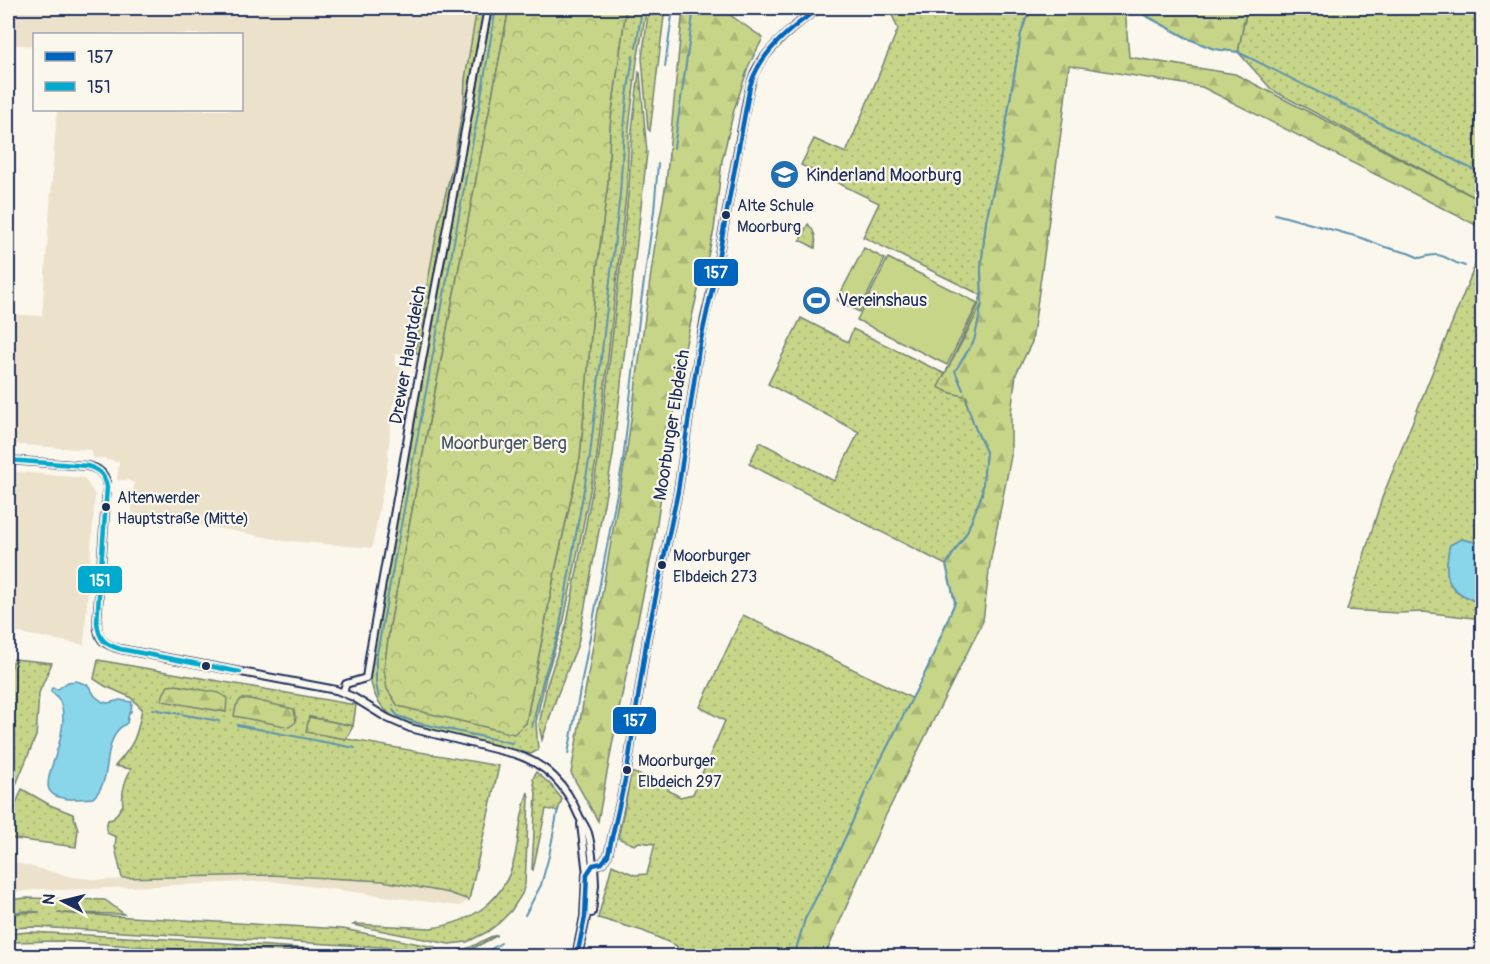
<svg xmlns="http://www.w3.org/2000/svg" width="1490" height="964" font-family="Pangolin,sans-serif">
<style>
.built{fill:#ece1cb}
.grass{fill:url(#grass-dots);stroke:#718273;stroke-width:1.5}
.forest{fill:url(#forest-firs);stroke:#718273;stroke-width:1.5}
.park{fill:url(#park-crowns);stroke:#718273;stroke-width:1.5}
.pitch{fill:#c7d588;stroke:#718273;stroke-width:1.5}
.water{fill:#89d5e9;stroke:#5d93b1;stroke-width:1.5}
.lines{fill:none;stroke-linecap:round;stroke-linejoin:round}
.stream{stroke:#5d93b1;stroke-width:2}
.minor-casing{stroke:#1b2f5e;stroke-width:10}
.tertiary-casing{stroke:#1b2f5e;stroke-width:12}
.minor{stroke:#fbf7ec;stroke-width:6}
.tertiary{stroke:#fbf7ec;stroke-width:8}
.bus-1-casing{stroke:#fbf7ec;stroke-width:9}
.bus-2-casing{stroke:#fbf7ec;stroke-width:9}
.bus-1{stroke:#0065bd;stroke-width:4.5}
.bus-2{stroke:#00a9ce;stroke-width:4.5}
.bus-dot{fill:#1b2f5e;stroke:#fbf7ec;stroke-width:2}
.labels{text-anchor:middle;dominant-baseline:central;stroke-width:4.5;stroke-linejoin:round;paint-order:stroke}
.bus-label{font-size:16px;fill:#1b2f5e;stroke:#fbf7ec;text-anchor:start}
.poi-label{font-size:18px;fill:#1b2f5e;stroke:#fbf7ec;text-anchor:start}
.street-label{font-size:18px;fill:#1b2f5e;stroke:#fbf7ec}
.park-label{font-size:18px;fill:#465868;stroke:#fbf7ec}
.line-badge{stroke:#fbf7ec;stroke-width:2}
.badge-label{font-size:16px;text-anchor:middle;font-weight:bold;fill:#fff}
</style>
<defs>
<pattern id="grass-dots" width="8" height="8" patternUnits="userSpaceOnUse" patternTransform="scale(1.5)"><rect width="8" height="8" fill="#c7d588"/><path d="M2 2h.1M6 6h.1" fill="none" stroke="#aab778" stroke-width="1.8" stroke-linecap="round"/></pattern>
<pattern id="forest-firs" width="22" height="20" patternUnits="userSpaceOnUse" patternTransform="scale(1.5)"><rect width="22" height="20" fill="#c7d588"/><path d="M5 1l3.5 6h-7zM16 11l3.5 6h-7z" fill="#aab778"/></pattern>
<pattern id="park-crowns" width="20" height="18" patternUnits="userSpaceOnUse" patternTransform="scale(1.5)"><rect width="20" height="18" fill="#c7d588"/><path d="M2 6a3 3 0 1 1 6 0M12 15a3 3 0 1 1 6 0" fill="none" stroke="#aab778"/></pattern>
</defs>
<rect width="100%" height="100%" fill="#fbf7ec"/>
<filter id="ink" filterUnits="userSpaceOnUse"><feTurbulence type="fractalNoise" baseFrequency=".0167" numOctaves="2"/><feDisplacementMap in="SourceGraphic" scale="12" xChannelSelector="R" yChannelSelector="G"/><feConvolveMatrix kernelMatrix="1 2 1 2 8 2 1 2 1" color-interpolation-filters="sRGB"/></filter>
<g filter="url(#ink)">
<g class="built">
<path d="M8 8H481L417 355 396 354 395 365 404 369 407 373 408 380 407 384 396 397 392 409 387 468 372 548 290 541 289 542 250 534 132 513 134 483 127 480H117L119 462H114V460H106V458H93L92 452 90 450 8 444V314L42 316 57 110H242V34H34V46L8 44Z"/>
<path d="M8 471 84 478 95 495 84 645 8 631Z"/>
<path d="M8 861 73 877 100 880 271 875 383 881 449 893 469 900 459 906 270 881 63 890 42 889 8 893Z"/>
</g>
<g class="grass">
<path d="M477 8H485L420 356 415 351 439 220 453 164 464 101 465 79Z"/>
<path d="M492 8H509L390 625 384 669 526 723 555 571 580 458 596 277 608 182 610 126 626 8H647L637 61 629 129 627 185 597 456 564 620 546 677 536 722 538 750 531 754 405 725C379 710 368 692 370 662Z"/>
<path d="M649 8H665L650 131 648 129 642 58Z"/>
<path d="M889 8H1035L1026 19 1021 34 1000 161 986 221 982 304 963 390 974 425 986 452 982 494 967 532 946 565 749 464 760 442 834 481 859 432 768 384 801 318 848 342 853 329 945 374 978 306 981 295 863 237 879 203 801 165 814 139 846 153 898 29Z"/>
<path d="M1247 8H1482V201L1272 90 1238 52Z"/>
<path d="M639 72 640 73 647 153 613 455 578 644 557 696 542 740 539 725 547 685 567 623 599 456 629 186 632 130Z"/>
<path d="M1482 248V541L1474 542 1462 539 1450 545C1448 551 1448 558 1447 564 1446 590 1460 595 1481 604L1482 607V619L1423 612 1398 613 1347 610 1382 498Z"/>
<path d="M743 615 928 706 813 956H675L677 946 643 931 598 918 612 865 635 875 647 874 655 844 639 842 634 845 618 838 625 806 631 772 669 785 668 790 680 797 693 794 725 721 700 707Z"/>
<path d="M14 659 52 663 39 693 36 736 8 804V672L10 671Z"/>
<path d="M98 660 356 705 353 726 310 717 307 732 499 766 469 900 449 893 383 881 271 875 122 878 115 847 116 837 107 833 106 827 108 820 113 819 123 805C121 792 125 780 131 769L115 766C134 745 137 737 142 709L130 697 105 686 94 679Z"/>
<path d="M536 772 550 784 562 799 558 811 546 809 533 870 532 869 536 793 533 779Z"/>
<path d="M22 789 50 805 73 814 78 829 76 847 8 838V824Z"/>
<path d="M528 792 529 799 525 884 522 894 511 911 499 923 487 932 467 942 449 944 353 925 355 924 430 928C473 923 506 899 515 856 519 836 521 811 528 792Z"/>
<path d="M27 898 105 900 124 914 57 913 343 929 435 947V949H414L36 927 8 928V914L40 912 25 911 8 913V900Z"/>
<path d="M29 932 183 940 416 956C434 955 451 955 468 948 478 945 487 936 498 935L472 949 449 955 448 956H375L227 948 176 949 61 941 8 942V934Z"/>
</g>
<g class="forest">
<path d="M683 8H720L763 38 749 65 734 110 722 161 714 230 706 264H704L684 352 666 462 654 543 617 719 598 821 571 773 627 449 655 244 666 184Z"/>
<path d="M1035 8H1125L1129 57 1235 74 1482 201V228L1202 87 1069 65 1064 110 1032 342 1016 374 1011 413V456L990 563 983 621 884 819 825 956H794L805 919 829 873 850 827 869 783 928 667 955 602 946 565 967 532 982 494 986 452 974 425 967 404V397L948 392 938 387 982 304 981 268 986 221 1000 161 1021 34 1026 19Z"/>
<path d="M1131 8H1247L1238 52 1214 49 1189 39Z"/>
<path d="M176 685 219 693 227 698 226 712 162 701 163 695 168 686Z"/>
<path d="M241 699H250L294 709 296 722 289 727 234 716 236 706Z"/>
<path d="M309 717 353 726 346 739 306 732Z"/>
</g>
<g class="park">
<path d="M509 8H626L610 126 608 182 596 277 580 458 555 571 526 723 514 734 398 706 387 689 384 669 390 625Z"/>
<path d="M808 224C815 231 817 238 815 248L800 240Z"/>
</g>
<g class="pitch">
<path d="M864 248 885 259 859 312 837 300Z"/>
<path d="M888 258 978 303 947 365 857 320Z"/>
</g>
<g class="water">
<path d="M1461 539 1474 542 1482 541V607L1481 604C1449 589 1443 585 1449 548L1450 545Z"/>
<path d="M76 681 88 685 95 696 103 702 108 703 120 700 132 702 131 712 129 713 127 723C123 726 118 728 116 733 103 753 112 781 93 798 81 799 49 803 48 785 48 775 52 766 55 757 61 739 71 703 51 692V690L52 688 58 689 68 682Z"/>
</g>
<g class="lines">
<g class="stream">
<path d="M1132 8 1189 39 1214 49 1238 52 1482 174"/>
<path d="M636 48 642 8"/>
<path d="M665 67 673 8"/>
<path d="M674 148 694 8"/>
<path d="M1275 214 1362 238 1385 247 1408 253 1420 258C1447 250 1443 260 1465 266"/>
<path d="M1475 271 1482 277"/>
<path d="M963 390 955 371 974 341 982 304 981 268 986 221 1000 161 1021 34 1026 19"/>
<path d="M379 698 376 684V659L479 108 496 8"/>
<path d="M153 709 219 721"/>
<path d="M393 710 398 716 418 723 512 743"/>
<path d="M237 725 355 748"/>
<path d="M532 727 543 680 559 631 590 455 620 194 624 129 627 97 633 56"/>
<path d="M568 754 623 461 641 302 654 211 658 164"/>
<path d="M525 915 541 885 549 856 558 809"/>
<path d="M8 952 25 951 139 956"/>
<path d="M480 956 501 943"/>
<path d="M794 956 805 919 829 873 850 827 869 783 928 667 955 602 946 565 967 532 982 494 986 452 974 425 967 404"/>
</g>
<defs>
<g id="minor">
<path d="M8 460 87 466C99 468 106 475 107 487L97 622C98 640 103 644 120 649L336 690 353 697 387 718 410 728 515 754C548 765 566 785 579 816 582 822 586 827 588 833 591 843 592 854 593 865"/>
<path d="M343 692 346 684 366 678 370 651 413 408 488 8"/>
<path d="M581 824 587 874"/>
<path d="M587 874 593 865 602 863 608 855 627 771 647 638 678 491 699 348 705 318 715 276 747 100C749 91 751 81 755 72 767 48 797 23 819 8"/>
</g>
<g id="tertiary">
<path d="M591 912 594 885 593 865"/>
<path d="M577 956 585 917 587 874"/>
</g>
</defs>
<use href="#minor" class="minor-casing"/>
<use href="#tertiary" class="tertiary-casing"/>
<use href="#minor" class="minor"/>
<use href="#tertiary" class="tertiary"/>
<defs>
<path id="bus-1" d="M577 956 585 917 587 874 593 865 602 863 608 855 627 771 647 638 678 491 699 348 715 276 750 86C760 52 791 28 819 8"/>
<path id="bus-2" d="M8 460 87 466C99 469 105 475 107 487L97 622C99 640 104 644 120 649L240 672"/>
</defs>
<use href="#bus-1" class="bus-1-casing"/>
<use href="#bus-2" class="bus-2-casing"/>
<use href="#bus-1" class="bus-1"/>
<use href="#bus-2" class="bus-2"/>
</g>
</g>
<defs>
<symbol id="school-disc" viewBox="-11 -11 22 22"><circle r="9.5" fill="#1f6fb2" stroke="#fbf7ec"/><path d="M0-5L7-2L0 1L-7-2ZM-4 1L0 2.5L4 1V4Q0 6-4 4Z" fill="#fff"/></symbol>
<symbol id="stadium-disc" viewBox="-11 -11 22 22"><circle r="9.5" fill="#1f6fb2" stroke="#fbf7ec"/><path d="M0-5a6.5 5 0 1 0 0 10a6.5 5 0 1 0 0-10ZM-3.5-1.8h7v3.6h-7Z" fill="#fff"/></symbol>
</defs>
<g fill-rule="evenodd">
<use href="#school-disc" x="768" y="158" width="33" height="33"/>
<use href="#stadium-disc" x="800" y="284" width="33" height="33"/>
</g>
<g class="bus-dot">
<circle cx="726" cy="215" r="5"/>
<circle cx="106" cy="507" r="5"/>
<circle cx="662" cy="565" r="5"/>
<circle cx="206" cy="666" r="5"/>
<circle cx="627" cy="770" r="5"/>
</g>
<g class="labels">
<g class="bus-label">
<text x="737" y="206">Alte Schule<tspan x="737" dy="21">Moorburg</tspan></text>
<text x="117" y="498">Altenwerder<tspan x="117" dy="21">Hauptstraße (Mitte)</tspan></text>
<text x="673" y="556">Moorburger<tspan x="673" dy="21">Elbdeich 273</tspan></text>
<text x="638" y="761">Moorburger<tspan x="638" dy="21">Elbdeich 297</tspan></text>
</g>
<g class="poi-label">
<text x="806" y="175">Kinderland Moorburg</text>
<text x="838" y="300">Vereinshaus</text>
</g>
<g class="street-label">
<text transform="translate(408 355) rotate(-80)">Drewer Hauptdeich</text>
<text transform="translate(672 425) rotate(-81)">Moorburger Elbdeich</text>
</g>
<g class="park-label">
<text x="504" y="443">Moorburger Berg</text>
</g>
</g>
<g class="line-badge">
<rect x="693" y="258" width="46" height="29" rx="6" fill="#0065bd"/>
<rect x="77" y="565" width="46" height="29" rx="6" fill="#00a9ce"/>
<rect x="612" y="706" width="45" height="29" rx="6" fill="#0065bd"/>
</g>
<g class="badge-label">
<text x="716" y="278">157</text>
<text x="100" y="586">151</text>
<text x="635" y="726">157</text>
</g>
<rect width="1490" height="964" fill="none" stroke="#fbf7ec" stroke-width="30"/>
<rect x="15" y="15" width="1460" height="934" fill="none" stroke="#1b2f5e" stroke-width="2" filter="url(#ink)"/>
<rect x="33" y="33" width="210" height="78" fill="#fbf7ec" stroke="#a1a7b3" stroke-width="1.5"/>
<rect x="45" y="52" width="30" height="9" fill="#0065bd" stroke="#a1a7b3" stroke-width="1.5"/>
<text x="87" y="63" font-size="18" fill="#1b2f5e">157</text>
<rect x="45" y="82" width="30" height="9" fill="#00a9ce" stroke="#a1a7b3" stroke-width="1.5"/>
<text x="87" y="93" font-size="18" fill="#1b2f5e">151</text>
<g transform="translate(63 901) rotate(277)" stroke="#fbf7ec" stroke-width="4.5" paint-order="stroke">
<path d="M0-4.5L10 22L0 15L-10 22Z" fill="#1b2f5e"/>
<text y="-9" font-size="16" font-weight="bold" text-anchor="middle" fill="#1b2f5e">N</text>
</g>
</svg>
